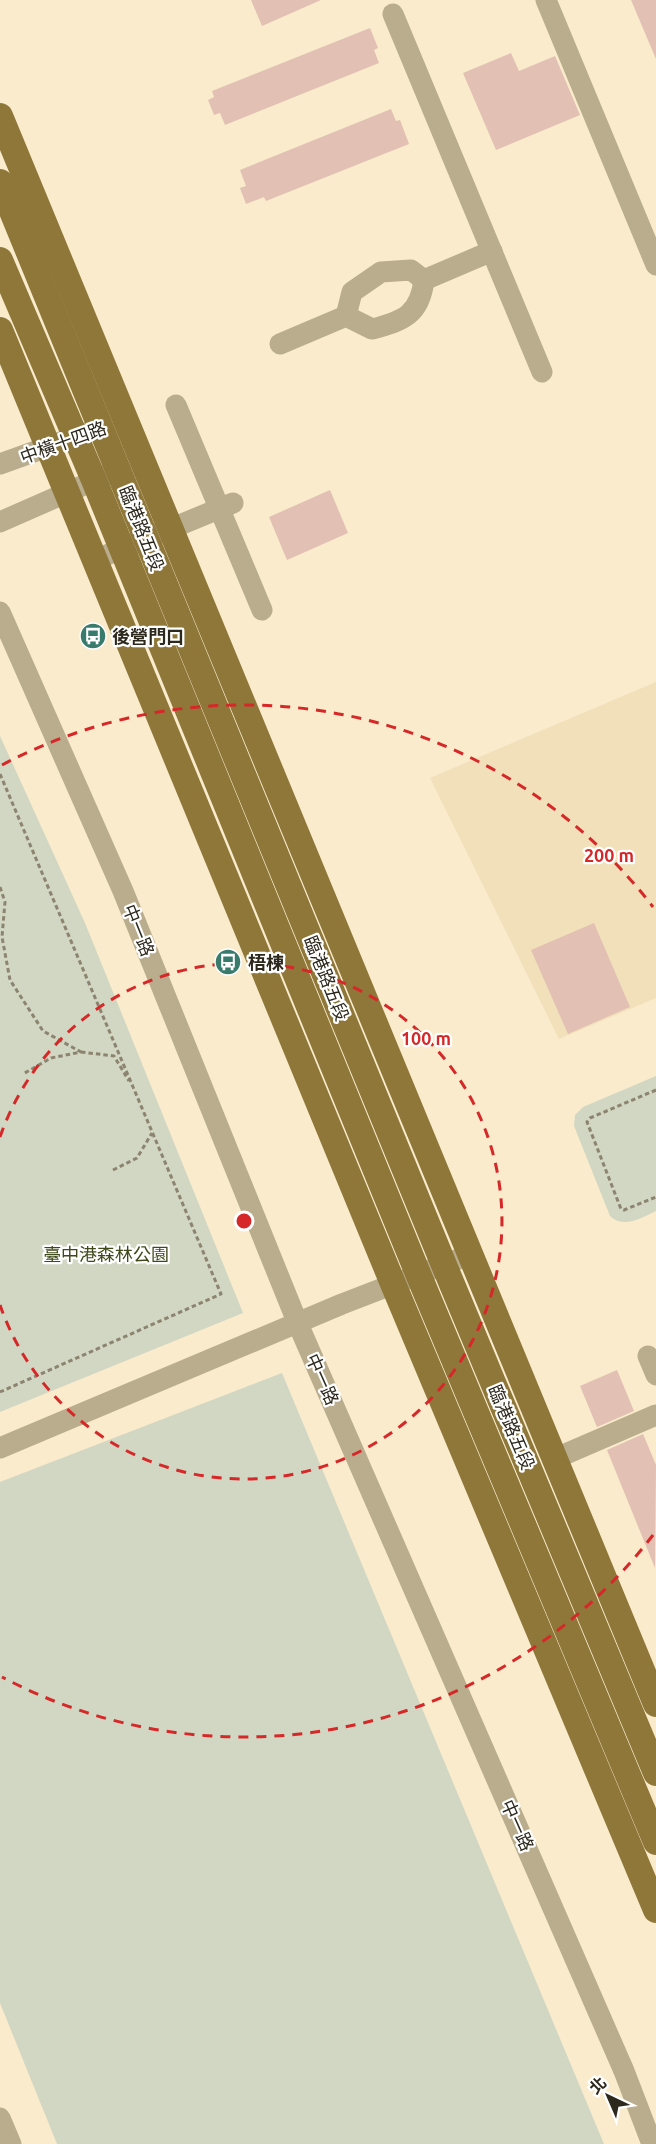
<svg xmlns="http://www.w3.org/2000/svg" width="656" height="2144" font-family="Ubuntu,'Noto Sans TC',sans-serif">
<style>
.built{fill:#f1e0ba}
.green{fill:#d1d7c3}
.building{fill:#e2c0b3}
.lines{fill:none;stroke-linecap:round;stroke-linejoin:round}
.path{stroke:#8d846f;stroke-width:3;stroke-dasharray:4.5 3;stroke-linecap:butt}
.minor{stroke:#b9ad8d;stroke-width:21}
.major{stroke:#8e7739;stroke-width:26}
.ring{fill:none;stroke:#d62828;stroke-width:3;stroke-dasharray:10 8}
.labels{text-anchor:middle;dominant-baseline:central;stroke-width:4.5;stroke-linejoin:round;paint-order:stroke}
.street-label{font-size:18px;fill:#2d281c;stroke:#fff}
.poi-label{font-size:18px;font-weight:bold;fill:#2d281c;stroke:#fff;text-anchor:start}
.park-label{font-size:18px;fill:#3f4a1b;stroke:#fff}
.centre{fill:#d62828;stroke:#fff;stroke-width:3}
.ring-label{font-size:18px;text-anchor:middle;font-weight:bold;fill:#d62828;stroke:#fff;stroke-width:4.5;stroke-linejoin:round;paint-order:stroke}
</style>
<rect width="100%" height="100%" fill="#f9ebcc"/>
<path class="built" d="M656 682V998L559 1039 430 778Z"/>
<g class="green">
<path d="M0 736 85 923 243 1313 0 1412Z"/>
<path d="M656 1076V1211C641 1218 624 1229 610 1216L574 1126 575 1115 583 1107Z"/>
<path d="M282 1373 604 2144H57L0 2003V1482Z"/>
</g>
<g class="building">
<path d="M251 0H321L262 26Z"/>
<path d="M631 0H656V59Z"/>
<path d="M370 28 378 48 374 50 379 63 225 125 220 113 214 115 208 100 214 97 212 91Z"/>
<path d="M511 53 519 71 555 56 580 115 496 150 463 73Z"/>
<path d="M391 109 396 121 400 120 409 144 266 201 264 197 246 204 240 188 246 186 240 170Z"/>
<path d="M330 490 348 533 287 560 269 517Z"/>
<path d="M594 923 630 1007 568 1034 531 950Z"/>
<path d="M617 1370 634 1411 597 1427 580 1386Z"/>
<path d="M643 1434 656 1465 655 1568 607 1450Z"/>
</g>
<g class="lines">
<g class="path">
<path d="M0 774 221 1294 0 1392"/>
<path d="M0 887 5 902 2 937 10 980 43 1031 81 1052 51 1058 23 1074"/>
<path d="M81 1052 114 1056 129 1081"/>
<path d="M656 1090 590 1118 587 1122 621 1209 624 1210 656 1197"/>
<path d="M113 1170 137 1158 152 1133"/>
</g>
<g class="minor">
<path d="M546 0 656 265"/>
<path d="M393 14 542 372"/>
<path d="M424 280 492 251"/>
<path d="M346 316 352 292 381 272 411 270 424 280"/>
<path d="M280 344 346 316 372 329C404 321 420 314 424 280"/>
<path d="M176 405 262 610"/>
<path d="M0 464 89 432"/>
<path d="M0 522 109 474"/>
<path d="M97 559 233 503"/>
<path d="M0 612 123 891 298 1324 624 2071 652 2144"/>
<path d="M648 1356 656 1375"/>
<path d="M0 1448 342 1304 469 1255"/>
<path d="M554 1459 656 1415"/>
<path d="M0 2118 11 2144"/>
</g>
<g class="major">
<path d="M0 116 656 1704"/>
<path d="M0 182 444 1265 656 1773"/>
<path d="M0 260 94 480 419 1276 656 1842"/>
<path d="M0 330 394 1286 656 1910"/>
</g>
</g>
<g class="ring">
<path d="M0 1137A258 258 0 1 1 0 1305"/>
<path d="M653 1535A516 516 0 0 1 2 1677M2 765A516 516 0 0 1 653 907"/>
</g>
<defs>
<symbol id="bus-disc" viewBox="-11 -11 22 22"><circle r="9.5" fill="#387a6c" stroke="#fff"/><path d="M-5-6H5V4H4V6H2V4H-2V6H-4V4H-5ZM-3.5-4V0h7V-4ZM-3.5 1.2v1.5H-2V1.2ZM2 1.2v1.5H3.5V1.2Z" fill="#fff"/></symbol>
</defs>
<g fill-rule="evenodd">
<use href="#bus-disc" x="78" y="621" width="30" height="30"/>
<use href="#bus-disc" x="213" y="947" width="30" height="30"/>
</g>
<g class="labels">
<g class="street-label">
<text transform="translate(63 442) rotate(-20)">中橫十四路</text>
<text transform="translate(142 528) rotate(68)">臨港路五段</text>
<text transform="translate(139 930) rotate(68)">中一路</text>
<text transform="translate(327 978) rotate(68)">臨港路五段</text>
<text transform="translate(323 1379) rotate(66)">中一路</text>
<text transform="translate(512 1427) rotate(67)">臨港路五段</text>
<text transform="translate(518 1825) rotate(66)">中一路</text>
</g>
<g class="poi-label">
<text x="112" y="636">後營門口</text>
<text x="248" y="962">梧棟</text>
</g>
<g class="park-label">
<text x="106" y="1254">臺中港森林公園</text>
</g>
</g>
<circle cx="244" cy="1221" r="9" class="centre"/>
<g class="ring-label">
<text x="609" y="862">200 m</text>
<text x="426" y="1045">100 m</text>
</g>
<g transform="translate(608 2096) rotate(316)" stroke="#ffffff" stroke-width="4.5" paint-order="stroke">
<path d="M0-4.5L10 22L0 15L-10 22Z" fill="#2d281c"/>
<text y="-9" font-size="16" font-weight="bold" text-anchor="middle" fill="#2d281c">北</text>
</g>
</svg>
